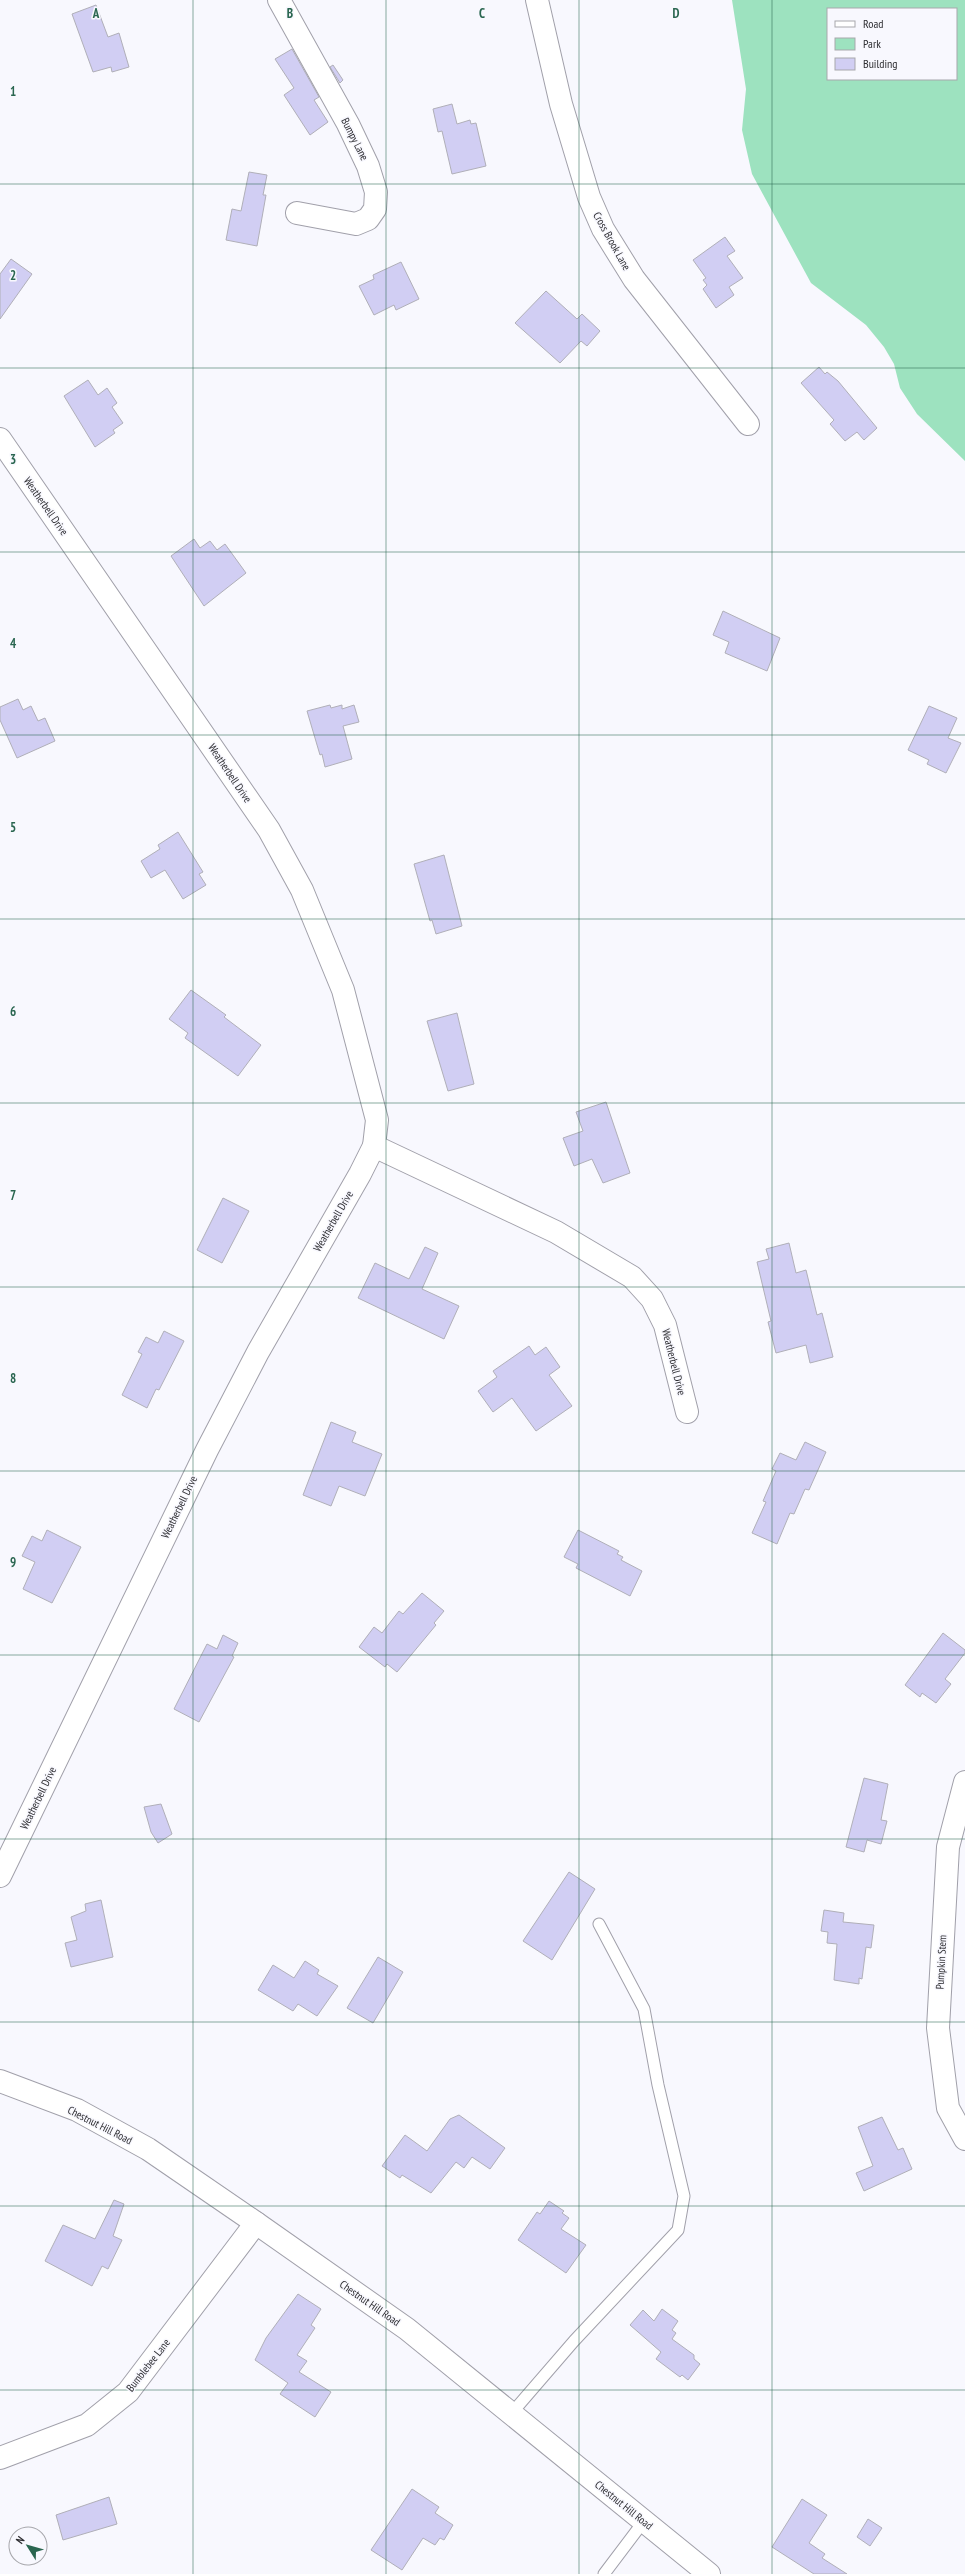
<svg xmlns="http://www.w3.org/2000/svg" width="965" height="2574" font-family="'PT Sans Narrow',sans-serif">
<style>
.green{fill:#9de2bf;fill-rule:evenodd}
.building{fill:#d1cef3;stroke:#b0afb8}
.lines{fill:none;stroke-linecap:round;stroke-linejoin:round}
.lane-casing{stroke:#a1a0aa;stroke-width:13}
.street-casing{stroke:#a1a0aa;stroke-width:24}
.secondary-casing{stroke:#a1a0aa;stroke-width:24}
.lane{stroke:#fff;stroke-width:11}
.street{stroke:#fff;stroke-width:22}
.secondary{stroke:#fff;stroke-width:22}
.grid{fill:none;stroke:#2a6650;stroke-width:1;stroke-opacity:0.55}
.labels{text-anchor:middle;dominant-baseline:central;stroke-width:3;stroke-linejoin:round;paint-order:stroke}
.street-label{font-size:11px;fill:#2e2e32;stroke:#f8f8fe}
.grid-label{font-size:13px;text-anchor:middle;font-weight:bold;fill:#2a6650;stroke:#f8f8fe;stroke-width:3;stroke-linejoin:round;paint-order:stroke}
</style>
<rect width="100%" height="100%" fill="#f8f8fe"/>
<path class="green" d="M732 0H965V461L917 414 900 388 894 364 884 347 866 325 811 283 752 174 742 130 746 89ZM828 9H956V79H828Z"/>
<g class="building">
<path d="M96 5 108 37 119 33 129 67 112 72 111 67 93 72 72 14Z"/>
<path d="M292 49 319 97 314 100 328 122 310 135 284 95 294 88 275 59Z"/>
<path d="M333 65 343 80 340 83 330 67Z"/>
<path d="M452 104 457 124 470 120 471 124 476 123 486 166 452 174 442 131 438 132 433 109Z"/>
<path d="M249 172 267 175 263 195H266L257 246 226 240 232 209 241 211Z"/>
<path d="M725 237 735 251 727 256 743 278 729 287 734 295 716 308 703 289 707 285 703 280 706 278 693 260Z"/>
<path d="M11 259 32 274 0 319V274Z"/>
<path d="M401 262 419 299 396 310 394 305 374 315 359 286 374 279 373 275Z"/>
<path d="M546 291 577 319 582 314 600 331 587 346 581 341 560 363 515 323Z"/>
<path d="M819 367 825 374 827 372 838 381 877 428 864 440 857 432 845 441 830 424 834 420 801 383Z"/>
<path d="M88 380 98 395 107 388 117 403 112 407 123 423 113 430 115 433 95 447 64 396Z"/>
<path d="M194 539 200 548 210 541 217 550 225 544 246 573 204 606 171 556Z"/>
<path d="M723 611 780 638 767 671 725 653 729 642 713 635Z"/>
<path d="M18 699 23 710 31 706 38 721 45 718 55 741 17 758 0 720V707Z"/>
<path d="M330 705 331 708 342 705V709L354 705 359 722 343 726 352 759 325 767 322 754 320 755 307 711Z"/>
<path d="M929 706 957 718 948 738 961 743 946 773 927 764 929 760 908 750Z"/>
<path d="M178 832 203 872 199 874 206 885 183 899 165 870 151 878 141 861 160 849 158 845Z"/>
<path d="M444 855 462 926 436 934 432 920 430 921 414 864Z"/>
<path d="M191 990 226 1015 224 1017 261 1045 238 1076 185 1038 188 1033 169 1019Z"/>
<path d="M457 1013 474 1084 448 1091 427 1021Z"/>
<path d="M606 1102 630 1173 603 1183 592 1159 574 1166 563 1138 583 1131 576 1112Z"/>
<path d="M223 1198 249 1211 222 1263 197 1250Z"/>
<path d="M789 1243 796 1273 806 1270 817 1315 822 1313 833 1357 810 1363 806 1345 776 1353 768 1322 771 1321 757 1262 769 1259 766 1249Z"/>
<path d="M425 1247 438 1253 422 1289 459 1306 444 1339 358 1298 375 1263 409 1279Z"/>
<path d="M164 1331 184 1341 159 1390 156 1389 147 1408 122 1395 142 1354 138 1352 146 1337 158 1343Z"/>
<path d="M529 1346 535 1355 546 1347 560 1367 549 1375 572 1406 536 1431 512 1398 493 1412 478 1391 497 1377 493 1371Z"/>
<path d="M331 1422 356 1432 352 1442 382 1454 365 1496 339 1486 331 1506 303 1495Z"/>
<path d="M805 1442 826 1452 809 1490 805 1489 794 1514 790 1513 777 1544 752 1533 766 1502 763 1501 776 1471 772 1469 780 1453 796 1460Z"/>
<path d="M47 1530 81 1547 52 1603 23 1589 35 1562 22 1556 32 1536 42 1541Z"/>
<path d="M578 1530 619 1551 617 1554 623 1557 621 1560 642 1571 630 1596 576 1568 578 1564 564 1557Z"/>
<path d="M422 1593 444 1611 434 1623 436 1625 397 1672 387 1664 385 1667 359 1647 374 1627 382 1633 399 1611 403 1614Z"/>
<path d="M943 1633 965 1650V1653L945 1679 951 1684 936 1703 922 1693 920 1697 905 1685Z"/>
<path d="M223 1635 238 1643 232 1656 234 1657 199 1722 174 1709 207 1644 217 1649Z"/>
<path d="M864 1778 888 1784 881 1820 887 1821 881 1844 867 1840 864 1852 846 1847Z"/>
<path d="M161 1804 172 1834 158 1843 151 1832 144 1807Z"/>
<path d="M569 1872 595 1889 552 1960 523 1941Z"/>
<path d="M101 1900 113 1957 71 1967 65 1943 77 1940 71 1917 86 1911 85 1904Z"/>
<path d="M824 1910 844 1913 843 1922 874 1925 871 1948 866 1947 862 1979 859 1978V1984L834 1980 837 1944 827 1943 828 1932 821 1931Z"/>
<path d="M378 1957 403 1972 373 2023 347 2008Z"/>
<path d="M305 1961 319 1970 317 1974 338 1986 317 2016 298 2004 293 2011 258 1990 273 1965 294 1978Z"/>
<path d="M459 2115 505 2148 490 2169 472 2157 464 2168 456 2162 431 2193 402 2175 400 2178 382 2166 405 2135 427 2151 450 2119Z"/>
<path d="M882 2117 898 2150 903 2148 912 2169 864 2191 856 2173 873 2166 858 2127Z"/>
<path d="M114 2200 124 2204 113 2236 122 2240 108 2269 102 2266 92 2286 45 2261 63 2225 95 2239Z"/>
<path d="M549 2201 564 2211 562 2213 569 2218 561 2229 586 2245 566 2273 518 2240 537 2212 540 2214Z"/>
<path d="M298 2294 321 2309 311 2325 315 2328 297 2355 307 2361 299 2372 331 2392 315 2417 280 2394 288 2383 255 2360 266 2338Z"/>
<path d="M662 2309 678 2321 672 2330 676 2333 672 2339 694 2355V2359L700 2364 688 2380 682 2375 680 2377 656 2359 661 2352 630 2325 643 2310 654 2321Z"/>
<path d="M412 2489 439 2507 435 2513 453 2525 444 2540 440 2538 435 2545 423 2538 402 2570 371 2550Z"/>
<path d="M109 2497 117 2524 63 2540 56 2515Z"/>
<path d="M802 2499 827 2515 809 2543 825 2554 822 2558 847 2574H814L772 2547Z"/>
<path d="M868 2519 882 2528 870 2546 857 2537Z"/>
</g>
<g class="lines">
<defs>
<g id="lane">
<path d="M511 2414 574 2341 678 2230 684 2196 658 2085 644 2009 599 1924"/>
<path d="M604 2574 644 2521"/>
</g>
<g id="street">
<path d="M279 0 348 124 368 166 376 192 375 209 368 219 356 224 297 213"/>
<path d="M537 0 561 104 589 197 603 229 634 279 748 424"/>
<path d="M0 439 269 830 302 890 343 990 377 1120 374 1146 556 1232 632 1277 652 1299 665 1325 687 1412"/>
<path d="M965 1782 948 1847 938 2028 948 2108 965 2139"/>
<path d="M0 1876 207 1450 258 1352 360 1174 374 1146"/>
<path d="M0 2458 87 2425 128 2392 256 2223"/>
</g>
<path id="secondary" d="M0 2081 77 2110 148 2149 256 2223 407 2329 709 2574"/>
</defs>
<use href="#lane" class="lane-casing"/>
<use href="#street" class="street-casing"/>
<use href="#secondary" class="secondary-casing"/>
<use href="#lane" class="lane"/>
<use href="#street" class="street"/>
<use href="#secondary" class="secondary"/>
</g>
<path class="grid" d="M193 0V2574M386 0V2574M579 0V2574M772 0V2574M0 184H965M0 368H965M0 552H965M0 735H965M0 919H965M0 1103H965M0 1287H965M0 1471H965M0 1655H965M0 1839H965M0 2022H965M0 2206H965M0 2390H965"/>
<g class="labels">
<g class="street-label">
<text transform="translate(355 139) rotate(63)">Bumpy Lane</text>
<text transform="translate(612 241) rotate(61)">Cross Brook Lane</text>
<text transform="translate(46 506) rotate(55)">Weatherbell Drive</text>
<text transform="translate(230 773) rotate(56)">Weatherbell Drive</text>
<text transform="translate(333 1221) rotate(-60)">Weatherbell Drive</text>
<text transform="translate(674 1362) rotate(76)">Weatherbell Drive</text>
<text transform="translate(179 1507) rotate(-64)">Weatherbell Drive</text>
<text transform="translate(38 1798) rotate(-64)">Weatherbell Drive</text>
<text transform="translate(941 1962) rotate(-87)">Pumpkin Stem</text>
<text transform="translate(100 2125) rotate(27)">Chestnut Hill Road</text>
<text transform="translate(370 2303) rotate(35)">Chestnut Hill Road</text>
<text transform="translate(148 2365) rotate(-52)">Bumblebee Lane</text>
<text transform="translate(624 2505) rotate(39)">Chestnut Hill Road</text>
</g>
</g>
<g class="grid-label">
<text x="96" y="18">A</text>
<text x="290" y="18">B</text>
<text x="482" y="18">C</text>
<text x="676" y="18">D</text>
<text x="13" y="96">1</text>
<text x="13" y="280">2</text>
<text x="13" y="464">3</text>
<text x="13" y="648">4</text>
<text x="13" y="832">5</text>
<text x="13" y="1016">6</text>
<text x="13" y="1200">7</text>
<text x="13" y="1383">8</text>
<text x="13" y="1567">9</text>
</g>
<rect x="827" y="8" width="130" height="72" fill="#f8f8fe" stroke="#a7a7ac"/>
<rect x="835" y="21" width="20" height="6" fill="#ffffff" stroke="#a7a7ac"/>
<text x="863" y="28" font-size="12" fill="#2e2e32">Road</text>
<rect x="835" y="38" width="20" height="12" fill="#9de2bf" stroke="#a7a7ac"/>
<text x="863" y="48" font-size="12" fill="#2e2e32">Park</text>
<rect x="835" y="58" width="20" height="12" fill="#d1cef3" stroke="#a7a7ac"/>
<text x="863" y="68" font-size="12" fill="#2e2e32">Building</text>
<g transform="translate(28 2546) rotate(307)"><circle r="19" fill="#f8f8fe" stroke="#a7a7ac"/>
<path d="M0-3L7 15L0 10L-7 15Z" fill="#2a6650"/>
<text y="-6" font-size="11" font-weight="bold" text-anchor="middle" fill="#2e2e32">N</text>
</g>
</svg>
